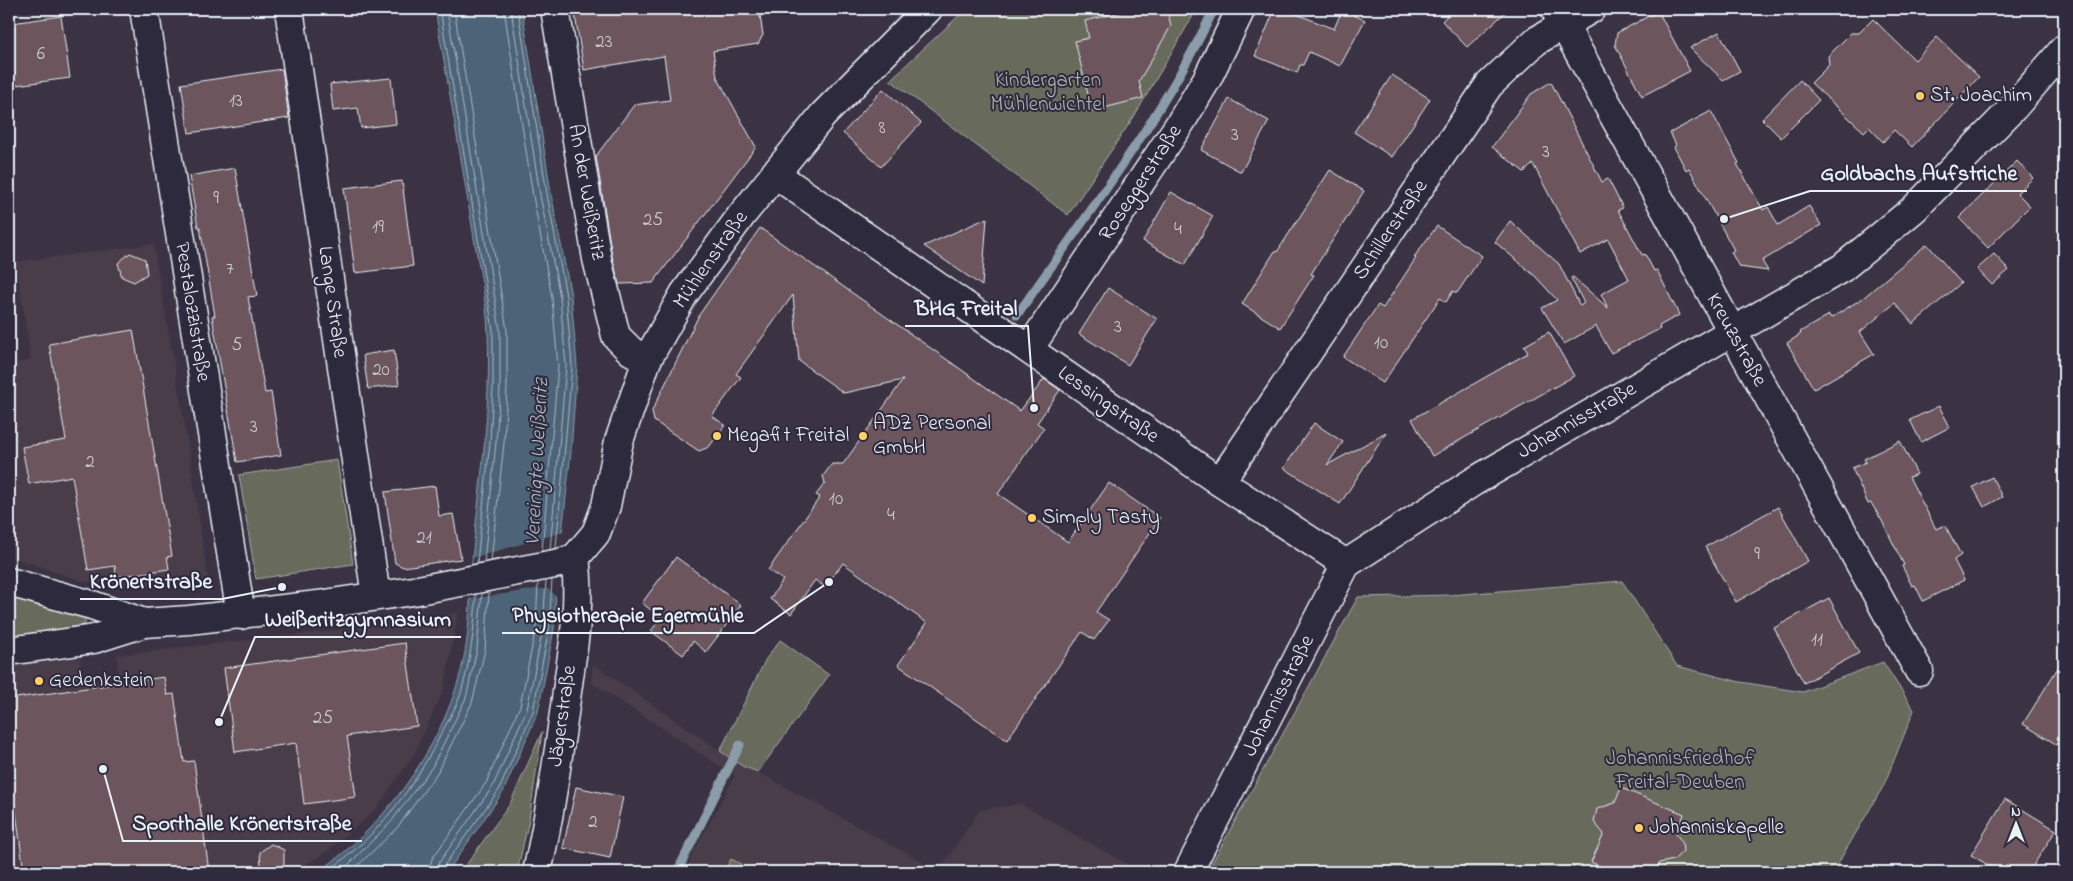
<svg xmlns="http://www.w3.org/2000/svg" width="2073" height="881" font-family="'Indie Flower',sans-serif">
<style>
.built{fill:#4a3d4a}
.green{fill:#676a5c;stroke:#a8aeaa}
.water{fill:#4d6478;stroke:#8b9cab}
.pier{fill:#3b3343}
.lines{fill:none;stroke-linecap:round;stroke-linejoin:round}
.shore{stroke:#aab9c5;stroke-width:1}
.stream{stroke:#8b9cab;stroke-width:9}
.building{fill:#6c555c;stroke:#e8f1f8}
.minor-casing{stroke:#e8f1f8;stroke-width:31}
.minor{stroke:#2f2a3d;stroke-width:28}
.poi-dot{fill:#ffd166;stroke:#2f2a3d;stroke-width:2}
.labels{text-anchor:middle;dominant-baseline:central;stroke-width:4;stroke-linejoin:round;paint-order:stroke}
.number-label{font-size:19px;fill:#c9cad1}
.park-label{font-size:21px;fill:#aeb4b2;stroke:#2f2a3d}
.poi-label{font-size:21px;fill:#e8f1f8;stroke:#2f2a3d;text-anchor:start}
.street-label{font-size:21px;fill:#e8f1f8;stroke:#2f2a3d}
.water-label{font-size:22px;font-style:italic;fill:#aab9c5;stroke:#2f2a3d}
.leader{fill:none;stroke:#e8f1f8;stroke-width:2}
.callout-dot{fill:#e8f1f8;stroke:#2f2a3d;stroke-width:2}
.callout-label{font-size:22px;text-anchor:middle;font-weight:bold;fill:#e8f1f8;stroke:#2f2a3d;stroke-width:4;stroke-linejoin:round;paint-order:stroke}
</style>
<rect width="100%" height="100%" fill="#3b3343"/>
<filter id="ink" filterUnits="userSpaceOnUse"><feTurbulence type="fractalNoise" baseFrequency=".02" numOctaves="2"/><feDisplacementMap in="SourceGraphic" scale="10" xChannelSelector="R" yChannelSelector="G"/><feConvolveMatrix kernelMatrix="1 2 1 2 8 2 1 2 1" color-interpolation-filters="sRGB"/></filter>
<g filter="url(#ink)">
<g class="built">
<path d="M153 244 187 438 208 579 204 585H114L82 581 9 556V364L31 360 16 262Z"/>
<path d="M458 612 444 689 414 754 376 809 329 850 294 872H9V666L80 658 83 683 119 679 117 655 415 621Z"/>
<path d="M593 664 742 766 758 772 939 871 980 810 1021 804 1141 872H686L693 853 735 776 591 682Z"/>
</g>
<g class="green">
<path d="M966 9H1197L1135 115 1068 215 890 80Z"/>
<path d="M337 460 353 564 256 579 239 475Z"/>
<path d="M1622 581 1677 666 1740 682 1803 692 1883 662 1914 710 1884 785 1833 872H1207L1358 597 1450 595Z"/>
<path d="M9 596 80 612 86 621 80 632 9 641Z"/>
<path d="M780 640 829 675 758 772 742 766 720 751 766 659Z"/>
<path d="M542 732 529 820 517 872H461L510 804Z"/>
<path d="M731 859 741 864 737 872H724Z"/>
</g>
<path class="water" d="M435 9H522L551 193 571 296 577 366 571 451 556 588 554 629 538 712 503 792 450 868 445 872H318C389 824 453 733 466 646 471 614 470 582 473 550 481 478 491 405 488 333 487 301 478 264 473 232 461 158 448 83 435 9Z"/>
<path class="pier" d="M563 532 557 597 548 589H537L470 599 473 558Z"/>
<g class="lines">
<g class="shore">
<path d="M440 9 493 330V388L490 442 477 563"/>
<path d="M447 9 500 330V388L496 442 484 562"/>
<path d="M454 9 507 330V388L504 443 491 561"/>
<path d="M504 9 533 196 552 298 558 366 542 551"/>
<path d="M511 9 540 195 560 297 566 366 550 550"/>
<path d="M518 9 547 194 566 296 572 366 556 548"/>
<path d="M326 872C378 837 416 785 443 730 449 719 456 707 460 696 470 664 475 628 476 594"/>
<path d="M338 872 347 866 391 822 432 767 466 698 477 649 482 593"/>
<path d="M351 872 397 828 437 773 472 703 485 650 489 592"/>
<path d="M428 872 432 859 486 783 520 706 536 627 538 582"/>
<path d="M436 872 438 864 493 786 527 709 543 628 546 581"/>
<path d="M442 872 443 867 499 790 533 711 549 628 552 580"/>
</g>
<g class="stream">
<path d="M1017 315C1086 216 1162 118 1214 9"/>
<path d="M677 872 740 745"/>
</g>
</g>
<g class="building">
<path d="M574 9H759L763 35 758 44 713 51 717 77 756 147 653 283 619 284 612 256 596 156 634 105 670 100 664 56 584 70Z"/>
<path d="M1121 9H1167L1171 26 1139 81 1143 98 1092 111 1075 41 1089 38 1085 21 1121 12Z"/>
<path d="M1275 9H1284L1334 29 1342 10 1365 20 1340 66 1309 52 1303 65H1300L1297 73 1255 56Z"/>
<path d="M1453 9H1509L1467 47 1442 21Z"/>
<path d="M1658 11 1690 71 1642 96 1615 45 1617 33Z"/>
<path d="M61 16 70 78 9 86V30H13L12 23Z"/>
<path d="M1873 19 1915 60 1937 37 1979 77 1912 147 1894 130 1883 142 1869 127 1864 132 1811 83 1829 65 1828 56 1851 33H1859Z"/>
<path d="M1719 32 1740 71 1723 80 1690 48Z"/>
<path d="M282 69 289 118 189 133 181 84Z"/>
<path d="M1392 75 1430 99 1392 157 1354 132Z"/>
<path d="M391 78 396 124 361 128 358 108 333 111 330 84Z"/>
<path d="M1800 80 1819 100 1781 138 1762 119Z"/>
<path d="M1551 82 1602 182 1608 179 1623 208 1618 210 1642 255 1645 254 1654 271 1657 270 1679 315 1659 326 1660 329 1611 353 1596 326 1564 344 1542 308 1557 300 1535 276 1495 242 1510 221 1559 264 1580 306 1584 303 1571 278 1573 277 1608 308 1601 294 1629 279 1608 239 1580 254 1533 164 1524 172 1492 147 1531 94Z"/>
<path d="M883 89 921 123 881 167 843 133Z"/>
<path d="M1229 99 1269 121 1241 172 1201 150Z"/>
<path d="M1711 111 1739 163 1737 164 1763 210 1768 207 1778 225 1809 206 1821 225 1762 261 1768 271 1739 267 1731 252 1734 250 1689 168 1686 170 1674 147 1676 145 1670 133Z"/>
<path d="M2017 161 2033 178 2017 193 2030 206 1988 248 1959 218Z"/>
<path d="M235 168 257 296 248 297 265 393 271 392 281 455 237 462 212 316H215L200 227H198L189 176Z"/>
<path d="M1330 170 1364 191 1311 274 1314 275 1280 328 1242 304 1275 251 1277 252Z"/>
<path d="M402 181 413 266 355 273 344 188Z"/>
<path d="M1171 192 1213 216 1185 265 1143 241Z"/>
<path d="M987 218 982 286 924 246Z"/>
<path d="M1437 226 1482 256 1457 293 1453 291 1446 302 1440 298 1383 383 1343 357 1378 305 1383 308 1416 258 1414 257Z"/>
<path d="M760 228 1020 411 1044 379 1060 390 1037 423 1044 428 998 494 1068 542 1109 483 1160 518 1096 612 1109 620 1094 640 1082 632 1007 740 898 665 927 623 843 563 825 587 815 580 791 614 770 599 783 580 768 570 820 497 816 495 825 483 823 476 832 464H843L903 380 844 393 799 361 793 295 736 374 741 377 712 416 725 425 709 447 699 451 654 421 652 411 699 315Z"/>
<path d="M1927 244 1961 283 1913 324 1895 303 1860 332 1874 354 1814 389 1787 343 1801 334 1800 332 1829 315 1831 318 1863 298Z"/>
<path d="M130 253 145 259 147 274 134 282 122 277 118 263Z"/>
<path d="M1994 254 2009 270 1992 285 1977 269Z"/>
<path d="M1108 288 1157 319 1128 365 1079 334Z"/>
<path d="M133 330 172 556 167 557 169 569 116 577 115 566 88 570 72 476 29 484 22 447 66 440 49 344Z"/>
<path d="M1549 332 1574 376 1432 456 1412 419 1528 353 1524 346Z"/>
<path d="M394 350 399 385 368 389 363 355Z"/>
<path d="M1939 406 1950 427 1921 442 1910 420Z"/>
<path d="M1314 423 1343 442 1327 465 1386 433 1340 504 1284 468Z"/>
<path d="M1900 441 1917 474 1909 477 1936 529 1945 525 1961 555 1954 560 1964 580 1923 601 1915 585 1912 586 1902 566 1904 565 1881 519 1871 503 1868 504 1852 468 1866 462 1864 459Z"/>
<path d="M1992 477 2002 497 1984 507 1973 487Z"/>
<path d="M435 486 439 516 453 514 461 559 403 567 395 563 385 492Z"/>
<path d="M1778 507 1808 561 1736 602 1705 547Z"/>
<path d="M676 557 741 605 706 652 693 641 683 655 651 631 661 618 642 603Z"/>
<path d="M1829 598 1859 653 1804 683 1774 628Z"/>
<path d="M405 643 417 726 347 736 356 797 304 804 296 743 235 752 224 668Z"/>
<path d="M2064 658V749L2023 724Z"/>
<path d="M164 677 167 695 174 694 184 762 194 761 209 872H24L9 760V699Z"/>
<path d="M576 787 623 797 610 858 563 848Z"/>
<path d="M1621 788 1684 814 1676 834 1682 842 1683 851 1674 860 1659 863 1655 872H1613L1591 862 1604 834 1594 822 1597 809 1615 803Z"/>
<path d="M2005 799 2056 830 2029 872H2000L1971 855Z"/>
<path d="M271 844 284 850V864L272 871 261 866 260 852Z"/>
</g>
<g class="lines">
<defs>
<g id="minor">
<path d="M144 9 241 615"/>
<path d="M289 9 376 596"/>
<path d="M555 9 597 259 616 336 631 351 647 360"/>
<path d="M1555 9 1919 671"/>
<path d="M776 172 788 183 1220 482 1346 564"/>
<path d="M1029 349 1181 122 1207 79 1241 9"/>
<path d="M1220 482 1489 85 1536 41 1591 9"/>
<path d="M575 558 596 533 606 506 619 441 647 360 684 294 741 216 823 115 928 9"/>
<path d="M9 582 92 605 144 623"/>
<path d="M9 651 94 639 144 623 189 620 318 605 413 591 560 563 575 558"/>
<path d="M537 872C550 815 558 757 566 699 572 653 582 604 575 558"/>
<path d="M1188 872 1346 564 1473 482 1842 268 1914 209 2014 107 2064 49"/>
</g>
</defs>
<use href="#minor" class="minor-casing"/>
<use href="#minor" class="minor"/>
</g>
</g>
<g class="poi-dot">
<circle cx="1920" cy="96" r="5"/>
<circle cx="717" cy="436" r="5"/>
<circle cx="863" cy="436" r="5"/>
<circle cx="1032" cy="518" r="5"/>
<circle cx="39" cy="681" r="5"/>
<circle cx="1639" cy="828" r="5"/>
</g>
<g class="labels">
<g class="number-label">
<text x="604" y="42">23</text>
<text x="41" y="54">6</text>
<text x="236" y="101">13</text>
<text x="882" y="128">8</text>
<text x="1235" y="135">3</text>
<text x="1546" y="152">3</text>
<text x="216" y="198">9</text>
<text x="653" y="220">25</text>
<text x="378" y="227">19</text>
<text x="1178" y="229">4</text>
<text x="230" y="269">7</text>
<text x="1118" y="327">3</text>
<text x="1381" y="343">10</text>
<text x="237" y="345">5</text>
<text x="381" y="370">20</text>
<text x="254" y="427">3</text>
<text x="90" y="462">2</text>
<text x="836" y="499">10</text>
<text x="891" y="515">4</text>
<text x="424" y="538">21</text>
<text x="1757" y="554">9</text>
<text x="1817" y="640">11</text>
<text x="323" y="718">25</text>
<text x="593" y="822">2</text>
</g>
<g class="park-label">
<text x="1048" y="81">Kindergarten<tspan x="1048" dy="24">Mühlenwichtel</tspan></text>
<text x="1680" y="759">Johannisfriedhof<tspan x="1680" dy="24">Freital-Deuben</tspan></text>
</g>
<g class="poi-label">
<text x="1930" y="96">St. Joachim</text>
<text x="873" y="424">ADZ Personal<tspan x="873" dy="24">GmbH</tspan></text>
<text x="727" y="436">Megafit Freital</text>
<text x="1042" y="518">Simply Tasty</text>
<text x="49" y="681">Gedenkstein</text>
<text x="1649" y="828">Johanniskapelle</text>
</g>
<g class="street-label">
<text transform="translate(1141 183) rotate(-57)">Roseggerstraße</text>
<text transform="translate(586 192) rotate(80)">An der Weißeritz</text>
<text transform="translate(1391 230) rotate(-56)">Schillerstraße</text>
<text transform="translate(711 260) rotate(-55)">Mühlenstraße</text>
<text transform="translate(332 302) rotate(82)">Lange Straße</text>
<text transform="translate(192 312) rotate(81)">Pestalozzistraße</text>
<text transform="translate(1736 340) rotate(61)">Kreuzstraße</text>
<text transform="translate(1108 405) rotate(35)">Lessingstraße</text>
<text transform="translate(1577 421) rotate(-30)">Johannisstraße</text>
<text transform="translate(1279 696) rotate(-63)">Johannisstraße</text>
<text transform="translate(563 716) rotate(-82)">Jägerstraße</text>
</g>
<g class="water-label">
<text transform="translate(538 462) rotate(-87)">Vereinigte Weißeritz</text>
</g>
</g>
<path class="leader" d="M1724 219L1810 191H2027M1034 408L1028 326H905M282 587L222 599H80M829 582L754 633H502M219 722L255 637H461M103 769L123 841H362"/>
<g class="callout-dot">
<circle cx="1724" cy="219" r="5"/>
<circle cx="1034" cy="408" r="5"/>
<circle cx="282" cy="587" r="5"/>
<circle cx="829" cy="582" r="5"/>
<circle cx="219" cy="722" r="5"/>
<circle cx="103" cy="769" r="5"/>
</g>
<g class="callout-label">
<text x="1919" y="180">Goldbachs Aufstriche</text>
<text x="966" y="315">BHG Freital</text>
<text x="151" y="588">Krönertstraße</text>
<text x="628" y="622">Physiotherapie Egermühle</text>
<text x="358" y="626">Weißeritzgymnasium</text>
<text x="242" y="830">Sporthalle Krönertstraße</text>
</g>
<rect width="2073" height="881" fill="none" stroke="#2f2a3d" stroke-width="30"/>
<rect x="15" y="15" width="2043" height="851" fill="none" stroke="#e8f1f8" stroke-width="2" filter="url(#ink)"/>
<g transform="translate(2016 824)" stroke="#2f2a3d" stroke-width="4" paint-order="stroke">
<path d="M0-4L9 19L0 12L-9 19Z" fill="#e8f1f8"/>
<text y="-8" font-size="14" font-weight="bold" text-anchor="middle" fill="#e8f1f8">N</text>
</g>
</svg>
